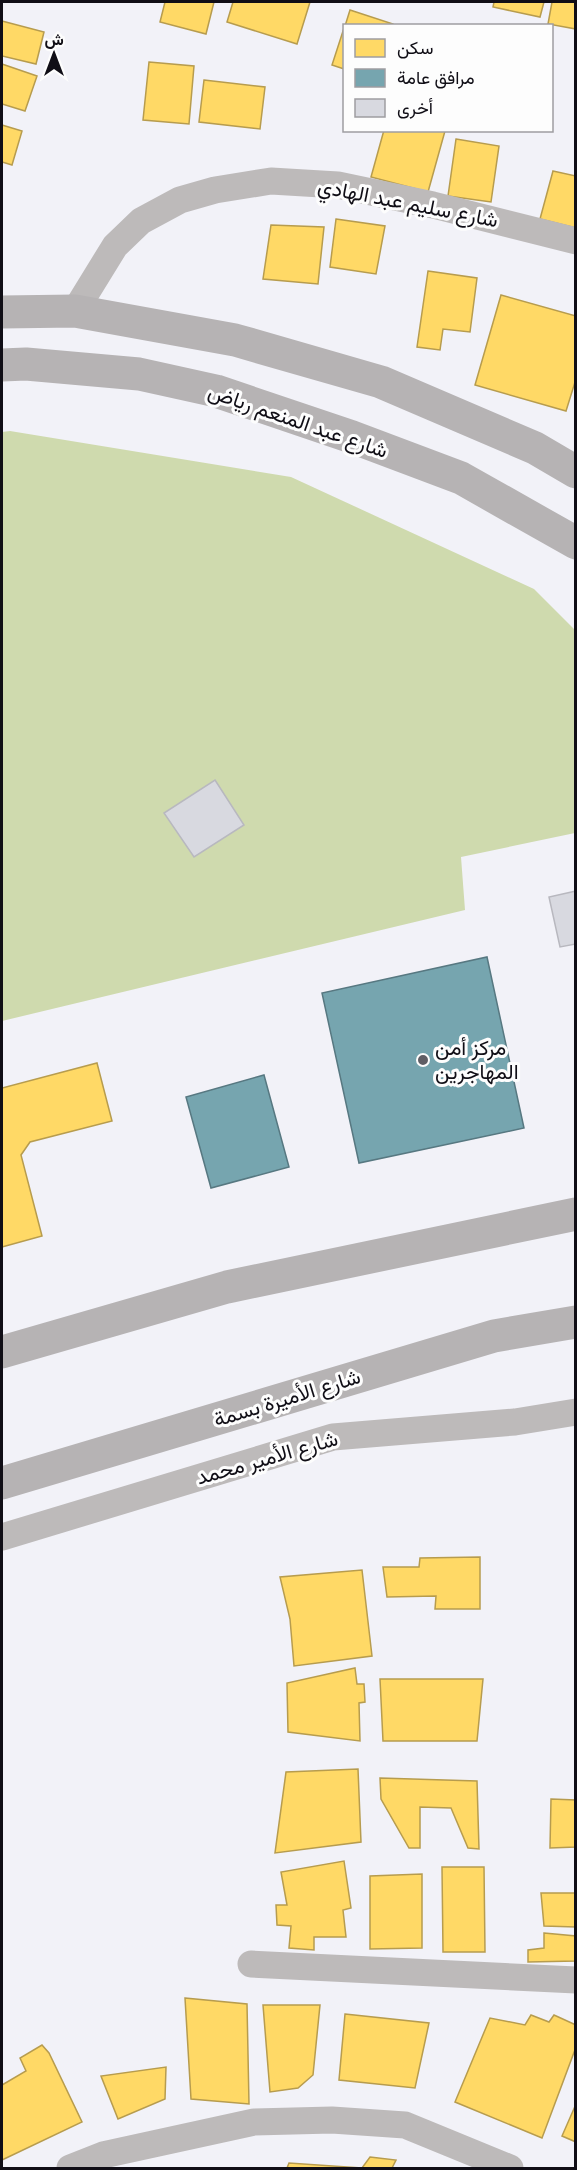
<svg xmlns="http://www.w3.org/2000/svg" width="577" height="2170" font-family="'Times New Roman',Vazirmatn,serif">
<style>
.forest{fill:#cfdaae}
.homes{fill:#ffd966;stroke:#b79c4e;stroke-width:1.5}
.public{fill:#76a5af;stroke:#577881;stroke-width:1.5}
.building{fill:#d8d9e0;stroke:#b8b8bf;stroke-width:1.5}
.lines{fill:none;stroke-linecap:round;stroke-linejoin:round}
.street{stroke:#bdbaba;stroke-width:27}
.primary{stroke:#b6b3b4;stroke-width:33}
.poi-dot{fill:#5f5e65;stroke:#fdfdfd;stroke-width:2}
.labels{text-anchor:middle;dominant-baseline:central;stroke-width:6;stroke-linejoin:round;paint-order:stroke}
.street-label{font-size:21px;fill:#100e16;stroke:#fdfdfd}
.poi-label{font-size:21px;fill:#100e16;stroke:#fdfdfd;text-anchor:start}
</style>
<rect width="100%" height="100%" fill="#f2f2f8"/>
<path class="forest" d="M10 431 291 477 534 589 575 630V833L461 857 465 910 2 1021V432Z"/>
<g class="homes">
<path d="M165 2H214L206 34 160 22Z"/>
<path d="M233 2H310L297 44 227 22Z"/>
<path d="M494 2H544L540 17 493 7Z"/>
<path d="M552 2H576V29L548 24Z"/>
<path d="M350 10 393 24V26H345Z"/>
<path d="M2 21 44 32 36 64 2 56Z"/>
<path d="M344 28V69L332 65Z"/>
<path d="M149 62 194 66 189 124 143 120Z"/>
<path d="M2 64 37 76 25 111 2 104Z"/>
<path d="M204 80 265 87 260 129 199 122Z"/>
<path d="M2 125 22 131 12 165 2 162Z"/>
<path d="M384 130 445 131 428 192 371 177Z"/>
<path d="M456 139 499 146 491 202 448 196Z"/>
<path d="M553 171 576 176V228L540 219Z"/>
<path d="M336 219 385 226 376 274 330 267Z"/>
<path d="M271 225 324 227 318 284 263 279Z"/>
<path d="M428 271 477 278 470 332 443 329 440 350 417 347Z"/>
<path d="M501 295 576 316V379L566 411 475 385Z"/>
<path d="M97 1063 112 1121 30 1142 21 1155 42 1236 2 1247V1088Z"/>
<path d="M480 1557V1609H435L436 1596 387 1597 383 1567H419L420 1558Z"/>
<path d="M362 1570 372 1656 294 1666 290 1619 280 1577Z"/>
<path d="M355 1668 357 1684H364L365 1702 359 1703 360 1741 288 1732 287 1683Z"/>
<path d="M380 1679H483L477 1741H383Z"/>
<path d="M358 1769 361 1842 275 1853 286 1772Z"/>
<path d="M380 1778 477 1781 479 1849 468 1848 451 1808 420 1807V1848H409L381 1799Z"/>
<path d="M551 1799 576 1800V1847L550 1848Z"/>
<path d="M344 1861 351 1908 343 1910 346 1937H314V1950L289 1948 291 1926 277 1925 276 1905H287L281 1872Z"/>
<path d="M442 1867H484L485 1952H443Z"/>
<path d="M422 1874V1948L370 1949V1876Z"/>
<path d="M541 1893H576V1927L544 1926Z"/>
<path d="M544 1933 576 1936V1961L528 1962V1950L544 1948Z"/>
<path d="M185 1998 247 2004 249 2104 191 2099Z"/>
<path d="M263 2005H320L313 2075 298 2088 270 2092Z"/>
<path d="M345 2014 429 2023 415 2088 339 2080Z"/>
<path d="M531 2015 549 2022 554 2015 576 2025V2047L542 2138 455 2102 490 2018 525 2025Z"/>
<path d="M42 2045 49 2053 82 2122 2 2160V2085L26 2071 20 2058Z"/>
<path d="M166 2067 165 2099 118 2119 101 2076Z"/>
<path d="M576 2104V2142L562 2136Z"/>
<path d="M370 2157 396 2160 392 2168H287L289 2163 362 2168Z"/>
</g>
<g class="public">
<path d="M487 957 524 1128 359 1163 322 993Z"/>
<path d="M264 1075 289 1167 211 1188 186 1097Z"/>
</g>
<g class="building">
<path d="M215 780 244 825 194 857 164 813Z"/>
<path d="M576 891V944L560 947 549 897Z"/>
</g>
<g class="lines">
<g class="street">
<path d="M75 311 115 246 141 221 180 200 215 190 271 181 338 185 433 205 576 241"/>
<path d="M2 1537 333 1437 515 1422 576 1412"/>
<path d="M251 1964 576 1980"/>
<path d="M70 2168 103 2155 254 2122 332 2120 405 2125 510 2168"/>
</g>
<g class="primary">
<path d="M2 312 75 311 235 340 381 382 535 448 576 472"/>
<path d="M2 365 26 364 139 374 216 391 352 437 461 478 576 543"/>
<path d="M2 1352 227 1287 576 1214"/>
<path d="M2 1483 494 1336 576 1322"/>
</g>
</g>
<circle class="poi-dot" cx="423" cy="1060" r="6"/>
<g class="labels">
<g class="street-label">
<text transform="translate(408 203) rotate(11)">شارع سليم عبد الهادي</text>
<text transform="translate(298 421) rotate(19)">شارع عبد المنعم رياض</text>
<text transform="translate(287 1398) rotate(-17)">شارع الأميرة بسمة</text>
<text transform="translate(267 1458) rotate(-16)">شارع الأمير محمد</text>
</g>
<g class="poi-label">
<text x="435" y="1048">مركز أمن<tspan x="435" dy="24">المهاجرين</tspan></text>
</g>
</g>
<rect width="577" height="2170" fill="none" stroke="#100e16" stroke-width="6"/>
<rect x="343" y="24" width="210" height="108" fill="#fdfdfd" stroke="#9e9da1" stroke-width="1.5"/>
<rect x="355" y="39" width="30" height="18" fill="#ffd966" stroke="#9e9da1" stroke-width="1.5"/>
<text x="397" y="54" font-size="18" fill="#100e16">سكن</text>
<rect x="355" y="69" width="30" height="18" fill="#76a5af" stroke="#9e9da1" stroke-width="1.5"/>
<text x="397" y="84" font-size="18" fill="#100e16">مرافق عامة</text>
<rect x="355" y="99" width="30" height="18" fill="#d8d9e0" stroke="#9e9da1" stroke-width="1.5"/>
<text x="397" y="114" font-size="18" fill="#100e16">أخرى</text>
<g transform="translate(54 54)" stroke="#fdfdfd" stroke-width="4.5" paint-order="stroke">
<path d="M0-4.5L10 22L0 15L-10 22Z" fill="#100e16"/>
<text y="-9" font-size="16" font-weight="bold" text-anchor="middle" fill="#100e16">ش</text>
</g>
</svg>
